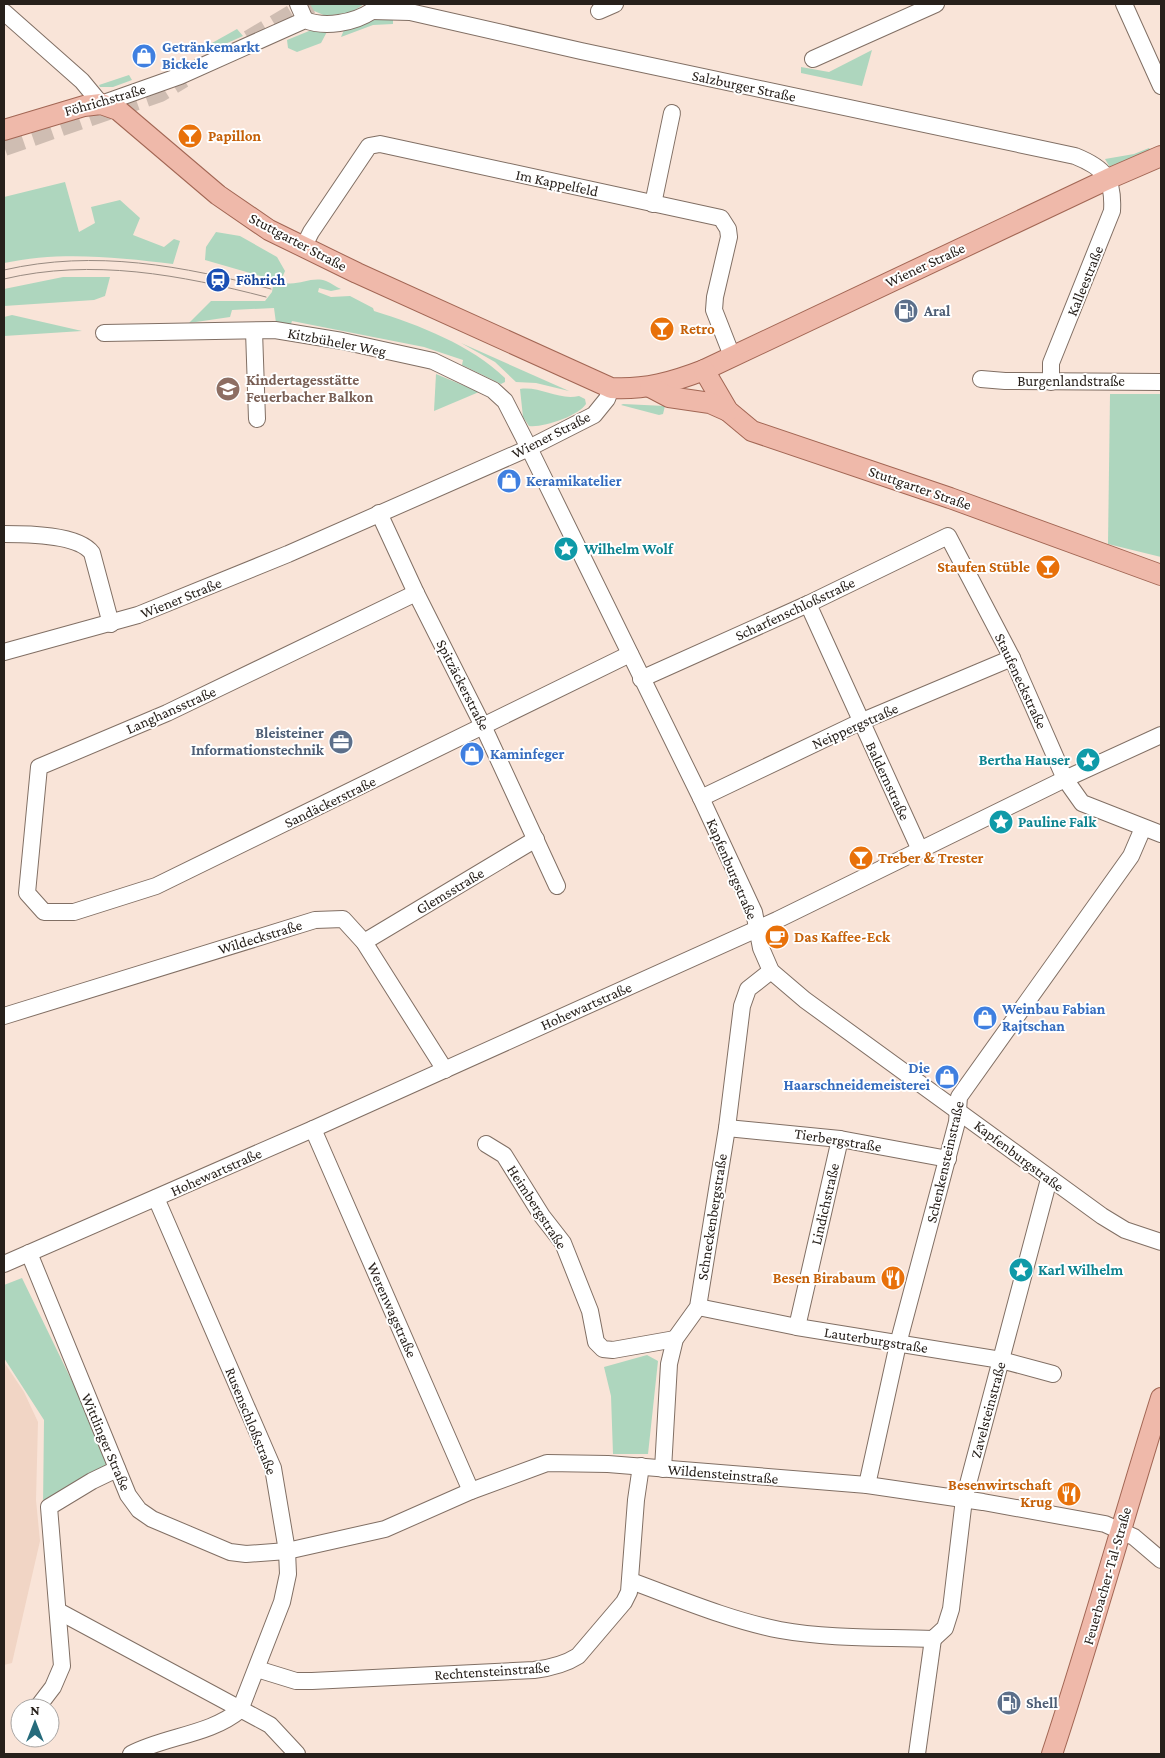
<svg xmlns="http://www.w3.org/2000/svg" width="1165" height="1758" font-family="'Crimson Pro',serif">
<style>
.built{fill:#f1d5c5}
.green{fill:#aed6be}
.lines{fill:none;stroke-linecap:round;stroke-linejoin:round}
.major-tunnel{stroke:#cfbdb2;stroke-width:20;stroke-dasharray:20 10;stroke-linecap:butt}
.minor-casing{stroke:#816f64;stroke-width:18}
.major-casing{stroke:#a26654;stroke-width:22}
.minor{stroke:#fff;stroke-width:16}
.major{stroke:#efb9aa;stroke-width:20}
.tram{stroke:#988a81;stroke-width:1}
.labels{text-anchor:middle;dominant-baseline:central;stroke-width:4;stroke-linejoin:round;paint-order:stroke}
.shop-label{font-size:15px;font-weight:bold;fill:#366cbe;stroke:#fff;text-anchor:start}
.street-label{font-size:15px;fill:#27201b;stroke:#fff}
.food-label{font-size:15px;font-weight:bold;fill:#c56008;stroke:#fff;text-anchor:start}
.transit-label{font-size:15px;font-weight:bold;fill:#164399;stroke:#fff;text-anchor:start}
.service-label{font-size:15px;font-weight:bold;fill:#4e5e75;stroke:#fff;text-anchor:start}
.education-label{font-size:15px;font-weight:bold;fill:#785e54;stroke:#fff;text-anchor:start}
.culture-label{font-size:15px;font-weight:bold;fill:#0d838f;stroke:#fff;text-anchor:start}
</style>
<rect width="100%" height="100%" fill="#f9e4d8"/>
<path class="built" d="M4 1362 24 1392 38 1422 36 1500 40 1541 12 1663 4 1665Z"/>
<g class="green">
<path d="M305 4H364L352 12 326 16 307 8Z"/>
<path d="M393 18V24L373 25 341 37 347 23Z"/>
<path d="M329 28 321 43 297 52 288 48 287 40 309 31Z"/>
<path d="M237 29 243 36 214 49 212 43Z"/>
<path d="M872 50 862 86 801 73V67L829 72Z"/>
<path d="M129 75 132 80 113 87H100L99 85Z"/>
<path d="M1149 148 1152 152 1111 169 1105 159 1134 154Z"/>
<path d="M65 182 79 232 95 223 91 207 120 200 140 218 133 235 164 247 174 239 180 241 173 264C118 257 59 251 4 263V197Z"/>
<path d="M216 232 240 236 277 257 285 271 282 278 285 283C299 286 312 276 326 281 331 283 336 287 341 289L331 291 319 288 318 292 331 297 350 296 373 308 374 311C419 325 471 345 505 378V382L501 384 462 365 463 360 424 347 292 321 291 324 276 323 274 308 232 310 230 317 189 323 211 301H265L272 292 274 280 205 260 206 247Z"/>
<path d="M63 277H110L105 296 94 300 4 306V289Z"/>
<path d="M12 315 82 331 4 336V317Z"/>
<path d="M461 343 569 391 536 383 516 382 495 362Z"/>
<path d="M436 374 479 392 434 411Z"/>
<path d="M520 389C541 386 559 401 579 396L585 399 586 404C578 416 543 428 529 426L523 417Z"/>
<path d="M1110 394H1161V557L1108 544Z"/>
<path d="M623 404 665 406 663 414 659 415 621 405Z"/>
<path d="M22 1278 113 1466 43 1508 44 1420 4 1358V1285Z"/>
<path d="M647 1355 658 1361 648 1454H613L611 1396 604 1367Z"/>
</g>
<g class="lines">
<g class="major-tunnel">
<path d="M249 40 310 4"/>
<path d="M4 146 160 92 183 78"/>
</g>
<defs>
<g id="minor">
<path d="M298 4 305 20"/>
<path d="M1124 4 1161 86"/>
<path d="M372 11 410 12 581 51 1075 156C1105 168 1114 179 1112 211L1051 363V382"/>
<path d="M599 11 615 4"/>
<path d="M4 12 82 81 101 104 180 76 305 20C325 28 354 23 372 11"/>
<path d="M813 59 936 4"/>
<path d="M653 204 672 113"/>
<path d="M303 248 311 232 369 146 380 144 721 218 728 229 729 237 715 297 714 310 732 356"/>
<path d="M254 331 257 419"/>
<path d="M104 333 275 330 342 341 433 361 493 390 505 401 529 448 701 798 754 912 761 948 771 971 805 1000 1102 1216 1125 1230 1161 1242"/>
<path d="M981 379 1005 381 1161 382"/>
<path d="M379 513 416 593 484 728 557 886"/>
<path d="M4 534C26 534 78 534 92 553L111 624"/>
<path d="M416 593 167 713 39 767 27 893 44 912H74L156 886 630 654"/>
<path d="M808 604 920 850"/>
<path d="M4 652 138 615 288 554 529 448 594 415 607 399 611 388"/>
<path d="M641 679 808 604 948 536 1012 658 1065 779 1082 803 1161 834"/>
<path d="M701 798 860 722 1012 658"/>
<path d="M364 942 536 839"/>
<path d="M4 1016 315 920 343 919 364 942 445 1070"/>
<path d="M727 1128 840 1139 948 1159"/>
<path d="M313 1129 471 1491"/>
<path d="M486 1144 504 1155 542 1216 563 1243 590 1311 596 1342 603 1349 613 1350 675 1339"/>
<path d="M29 1253 128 1495 139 1510 152 1519 230 1552 246 1554 287 1551 385 1529 471 1491 547 1463 608 1464 867 1485 983 1502 1105 1524 1134 1537 1161 1560"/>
<path d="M4 1264 313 1129 777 920 1065 779 1161 735"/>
<path d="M698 1307 797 1327 1001 1360 1053 1374"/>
<path d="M797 1327 840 1139"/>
<path d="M663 1469 669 1364 675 1339 698 1307 727 1128 742 1006 748 989 771 971"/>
<path d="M867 1485 898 1344 957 1122 959 1097 1131 856 1143 828"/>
<path d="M631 1581C680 1599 729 1620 780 1630 830 1639 882 1637 933 1639L945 1628 951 1609 964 1499 1049 1179"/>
<path d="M60 1612 270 1725 297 1754"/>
<path d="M257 1669 296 1681H312L534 1670C550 1668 564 1665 578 1656L624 1602 629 1592 636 1500 641 1466"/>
<path d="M37 1708 53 1687 62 1666 49 1507 92 1481 117 1469"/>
<path d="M131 1754C165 1736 210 1735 240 1710L282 1602 288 1574 287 1551 273 1468 156 1198"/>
<path d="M917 1754 933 1639"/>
</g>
<g id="major">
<path d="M4 130 84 106 101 104 118 110 218 195 269 230 357 273 611 388C645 390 673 382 704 370L1108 179 1161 156"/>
<path d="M704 370 728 411 752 431 950 498 1161 575"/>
<path d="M650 387 669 397 710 403 728 411"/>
<path d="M1052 1754C1091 1636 1124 1516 1161 1398"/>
</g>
</defs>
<use href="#minor" class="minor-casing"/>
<use href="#major" class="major-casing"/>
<use href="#minor" class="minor"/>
<use href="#major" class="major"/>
<g class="tram">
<path d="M4 270C95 249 183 266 271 289"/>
<path d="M4 279C92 258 181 275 266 297"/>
</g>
</g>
<defs>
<symbol id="shop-disc" viewBox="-11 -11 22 22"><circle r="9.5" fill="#3f7fe0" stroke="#fff"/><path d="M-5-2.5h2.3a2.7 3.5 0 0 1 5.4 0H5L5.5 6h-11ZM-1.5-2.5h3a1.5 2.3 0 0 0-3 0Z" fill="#fff"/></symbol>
<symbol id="bar-disc" viewBox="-11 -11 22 22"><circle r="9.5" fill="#e8710a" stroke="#fff"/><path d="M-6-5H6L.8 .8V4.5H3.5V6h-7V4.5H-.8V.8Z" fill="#fff"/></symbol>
<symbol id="station-disc" viewBox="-11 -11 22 22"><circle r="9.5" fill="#1a4fb4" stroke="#fff"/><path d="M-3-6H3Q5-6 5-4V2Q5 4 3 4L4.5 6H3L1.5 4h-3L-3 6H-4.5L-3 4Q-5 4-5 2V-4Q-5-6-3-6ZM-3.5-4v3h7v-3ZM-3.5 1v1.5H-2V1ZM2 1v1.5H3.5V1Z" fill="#fff"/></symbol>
<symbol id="fuel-disc" viewBox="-11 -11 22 22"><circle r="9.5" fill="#5c6f8a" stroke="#fff"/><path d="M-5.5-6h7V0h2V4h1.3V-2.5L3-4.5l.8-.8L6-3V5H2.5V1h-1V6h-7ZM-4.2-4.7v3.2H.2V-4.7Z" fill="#fff"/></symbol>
<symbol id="school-disc" viewBox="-11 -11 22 22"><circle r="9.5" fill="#8d6e63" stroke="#fff"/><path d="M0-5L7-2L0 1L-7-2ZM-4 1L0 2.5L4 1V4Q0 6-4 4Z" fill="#fff"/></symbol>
<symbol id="sight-disc" viewBox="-11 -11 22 22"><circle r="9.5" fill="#0f9aa8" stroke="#fff"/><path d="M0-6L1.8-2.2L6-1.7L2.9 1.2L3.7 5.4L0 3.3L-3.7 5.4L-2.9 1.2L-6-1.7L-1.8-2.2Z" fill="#fff"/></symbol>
<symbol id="office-disc" viewBox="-11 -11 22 22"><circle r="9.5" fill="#5c6f8a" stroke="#fff"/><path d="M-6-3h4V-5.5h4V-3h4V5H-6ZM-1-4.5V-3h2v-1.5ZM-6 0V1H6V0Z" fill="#fff"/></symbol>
<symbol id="cafe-disc" viewBox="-11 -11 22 22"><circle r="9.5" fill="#e8710a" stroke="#fff"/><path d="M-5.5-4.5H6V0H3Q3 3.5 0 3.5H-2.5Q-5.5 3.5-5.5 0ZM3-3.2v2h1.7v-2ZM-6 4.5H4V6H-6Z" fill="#fff"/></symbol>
<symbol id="restaurant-disc" viewBox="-11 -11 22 22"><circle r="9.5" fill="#e8710a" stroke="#fff"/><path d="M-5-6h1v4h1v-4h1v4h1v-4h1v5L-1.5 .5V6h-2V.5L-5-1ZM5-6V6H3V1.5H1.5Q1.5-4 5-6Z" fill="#fff"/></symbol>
</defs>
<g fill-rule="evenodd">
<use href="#shop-disc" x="130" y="42" width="28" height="28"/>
<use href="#bar-disc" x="176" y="122" width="28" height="28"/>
<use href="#station-disc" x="204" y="266" width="28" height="28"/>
<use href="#fuel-disc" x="892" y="297" width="28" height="28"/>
<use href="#bar-disc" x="648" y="315" width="28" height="28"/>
<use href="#school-disc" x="214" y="375" width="28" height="28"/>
<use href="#shop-disc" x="495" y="467" width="28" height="28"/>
<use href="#sight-disc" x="552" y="535" width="28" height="28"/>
<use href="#bar-disc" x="1034" y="553" width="28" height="28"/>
<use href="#office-disc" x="327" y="728" width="28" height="28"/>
<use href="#shop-disc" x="458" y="740" width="28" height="28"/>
<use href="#sight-disc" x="1074" y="746" width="28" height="28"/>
<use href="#sight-disc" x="987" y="808" width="28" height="28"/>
<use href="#bar-disc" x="847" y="844" width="28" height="28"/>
<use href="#cafe-disc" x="763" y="923" width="28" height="28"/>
<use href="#shop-disc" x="971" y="1004" width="28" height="28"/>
<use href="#shop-disc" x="933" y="1063" width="28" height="28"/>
<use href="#sight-disc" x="1007" y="1256" width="28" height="28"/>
<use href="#restaurant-disc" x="879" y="1264" width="28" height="28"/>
<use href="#restaurant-disc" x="1055" y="1480" width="28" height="28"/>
<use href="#fuel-disc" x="995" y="1689" width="28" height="28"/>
</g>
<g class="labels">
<g class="shop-label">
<text x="162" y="47">Getränkemarkt<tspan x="162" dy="17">Bickele</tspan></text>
<text x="526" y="481">Keramikatelier</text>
<text x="490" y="754">Kaminfeger</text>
<text x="1002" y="1009">Weinbau Fabian<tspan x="1002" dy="17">Rajtschan</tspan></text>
<text x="930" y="1068" text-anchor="end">Die<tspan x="930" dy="17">Haarschneidemeisterei</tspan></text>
</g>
<g class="street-label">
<text transform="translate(744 86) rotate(12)">Salzburger Straße</text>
<text transform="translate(105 100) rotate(-16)">Föhrichstraße</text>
<text transform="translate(557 183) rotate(12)">Im Kappelfeld</text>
<text transform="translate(298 242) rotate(28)">Stuttgarter Straße</text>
<text transform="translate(925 265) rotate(-25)">Wiener Straße</text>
<text transform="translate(1085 281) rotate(-68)">Kalleestraße</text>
<text transform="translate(337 342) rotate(11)">Kitzbüheler Weg</text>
<text x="1071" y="381">Burgenlandstraße</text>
<text transform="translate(551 435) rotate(-27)">Wiener Straße</text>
<text transform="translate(920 488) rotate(19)">Stuttgarter Straße</text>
<text transform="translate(181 598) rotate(-22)">Wiener Straße</text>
<text transform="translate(795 609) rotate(-25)">Scharfenschloßstraße</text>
<text transform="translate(1021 681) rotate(65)">Staufeneckstraße</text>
<text transform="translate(463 685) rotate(63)">Spitzäckerstraße</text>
<text transform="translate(171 710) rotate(-24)">Langhansstraße</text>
<text transform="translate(855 726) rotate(-24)">Neippergstraße</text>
<text transform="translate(888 781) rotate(65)">Baldernstraße</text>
<text transform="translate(330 802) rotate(-26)">Sandäckerstraße</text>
<text transform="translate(732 869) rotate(67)">Kapfenburgstraße</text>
<text transform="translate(450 891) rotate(-31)">Glemsstraße</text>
<text transform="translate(260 937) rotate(-17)">Wildeckstraße</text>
<text transform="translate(586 1006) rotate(-24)">Hohewartstraße</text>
<text transform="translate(838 1140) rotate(9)">Tierbergstraße</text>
<text transform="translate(1019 1156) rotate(37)">Kapfenburgstraße</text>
<text transform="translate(945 1162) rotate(-77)">Schenkensteinstraße</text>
<text transform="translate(216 1172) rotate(-24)">Hohewartstraße</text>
<text transform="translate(825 1204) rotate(-77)">Lindichstraße</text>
<text transform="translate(537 1207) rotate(57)">Heimbergstraße</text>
<text transform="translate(712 1217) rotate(-81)">Schneckenbergstraße</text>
<text transform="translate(392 1310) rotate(66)">Werenwagstraße</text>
<text transform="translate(876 1340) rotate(9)">Lauterburgstraße</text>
<text transform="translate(988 1410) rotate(-75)">Zavelsteinstraße</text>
<text transform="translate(251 1421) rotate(68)">Rusenschloßstraße</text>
<text transform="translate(106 1442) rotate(67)">Wittlinger Straße</text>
<text transform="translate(723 1474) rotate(5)">Wildensteinstraße</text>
<text transform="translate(1107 1576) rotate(-74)">Feuerbacher-Tal-Straße</text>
<text transform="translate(492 1671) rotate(-4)">Rechtensteinstraße</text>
</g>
<g class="food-label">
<text x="208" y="136">Papillon</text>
<text x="680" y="329">Retro</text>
<text x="1030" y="567" text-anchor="end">Staufen Stüble</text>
<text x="878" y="858">Treber &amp; Trester</text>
<text x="794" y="937">Das Kaffee-Eck</text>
<text x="876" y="1278" text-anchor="end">Besen Birabaum</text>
<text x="1052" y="1485" text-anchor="end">Besenwirtschaft<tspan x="1052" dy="17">Krug</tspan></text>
</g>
<g class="transit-label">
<text x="236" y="280">Föhrich</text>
</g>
<g class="service-label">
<text x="924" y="311">Aral</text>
<text x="324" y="733" text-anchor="end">Bleisteiner<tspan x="324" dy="17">Informationstechnik</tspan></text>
<text x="1026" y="1703">Shell</text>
</g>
<g class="education-label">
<text x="246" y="380">Kindertagesstätte<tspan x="246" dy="17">Feuerbacher Balkon</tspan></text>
</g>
<g class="culture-label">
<text x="584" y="549">Wilhelm Wolf</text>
<text x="1070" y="760" text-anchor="end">Bertha Hauser</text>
<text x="1018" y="822">Pauline Falk</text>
<text x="1038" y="1270">Karl Wilhelm</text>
</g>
</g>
<rect width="1165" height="1758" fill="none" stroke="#27201b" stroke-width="10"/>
<g transform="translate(35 1723)"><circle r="24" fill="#ffffff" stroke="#a9a6a4"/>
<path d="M0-4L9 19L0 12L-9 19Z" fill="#266b7b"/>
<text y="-8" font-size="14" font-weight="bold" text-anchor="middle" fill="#27201b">N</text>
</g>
</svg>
